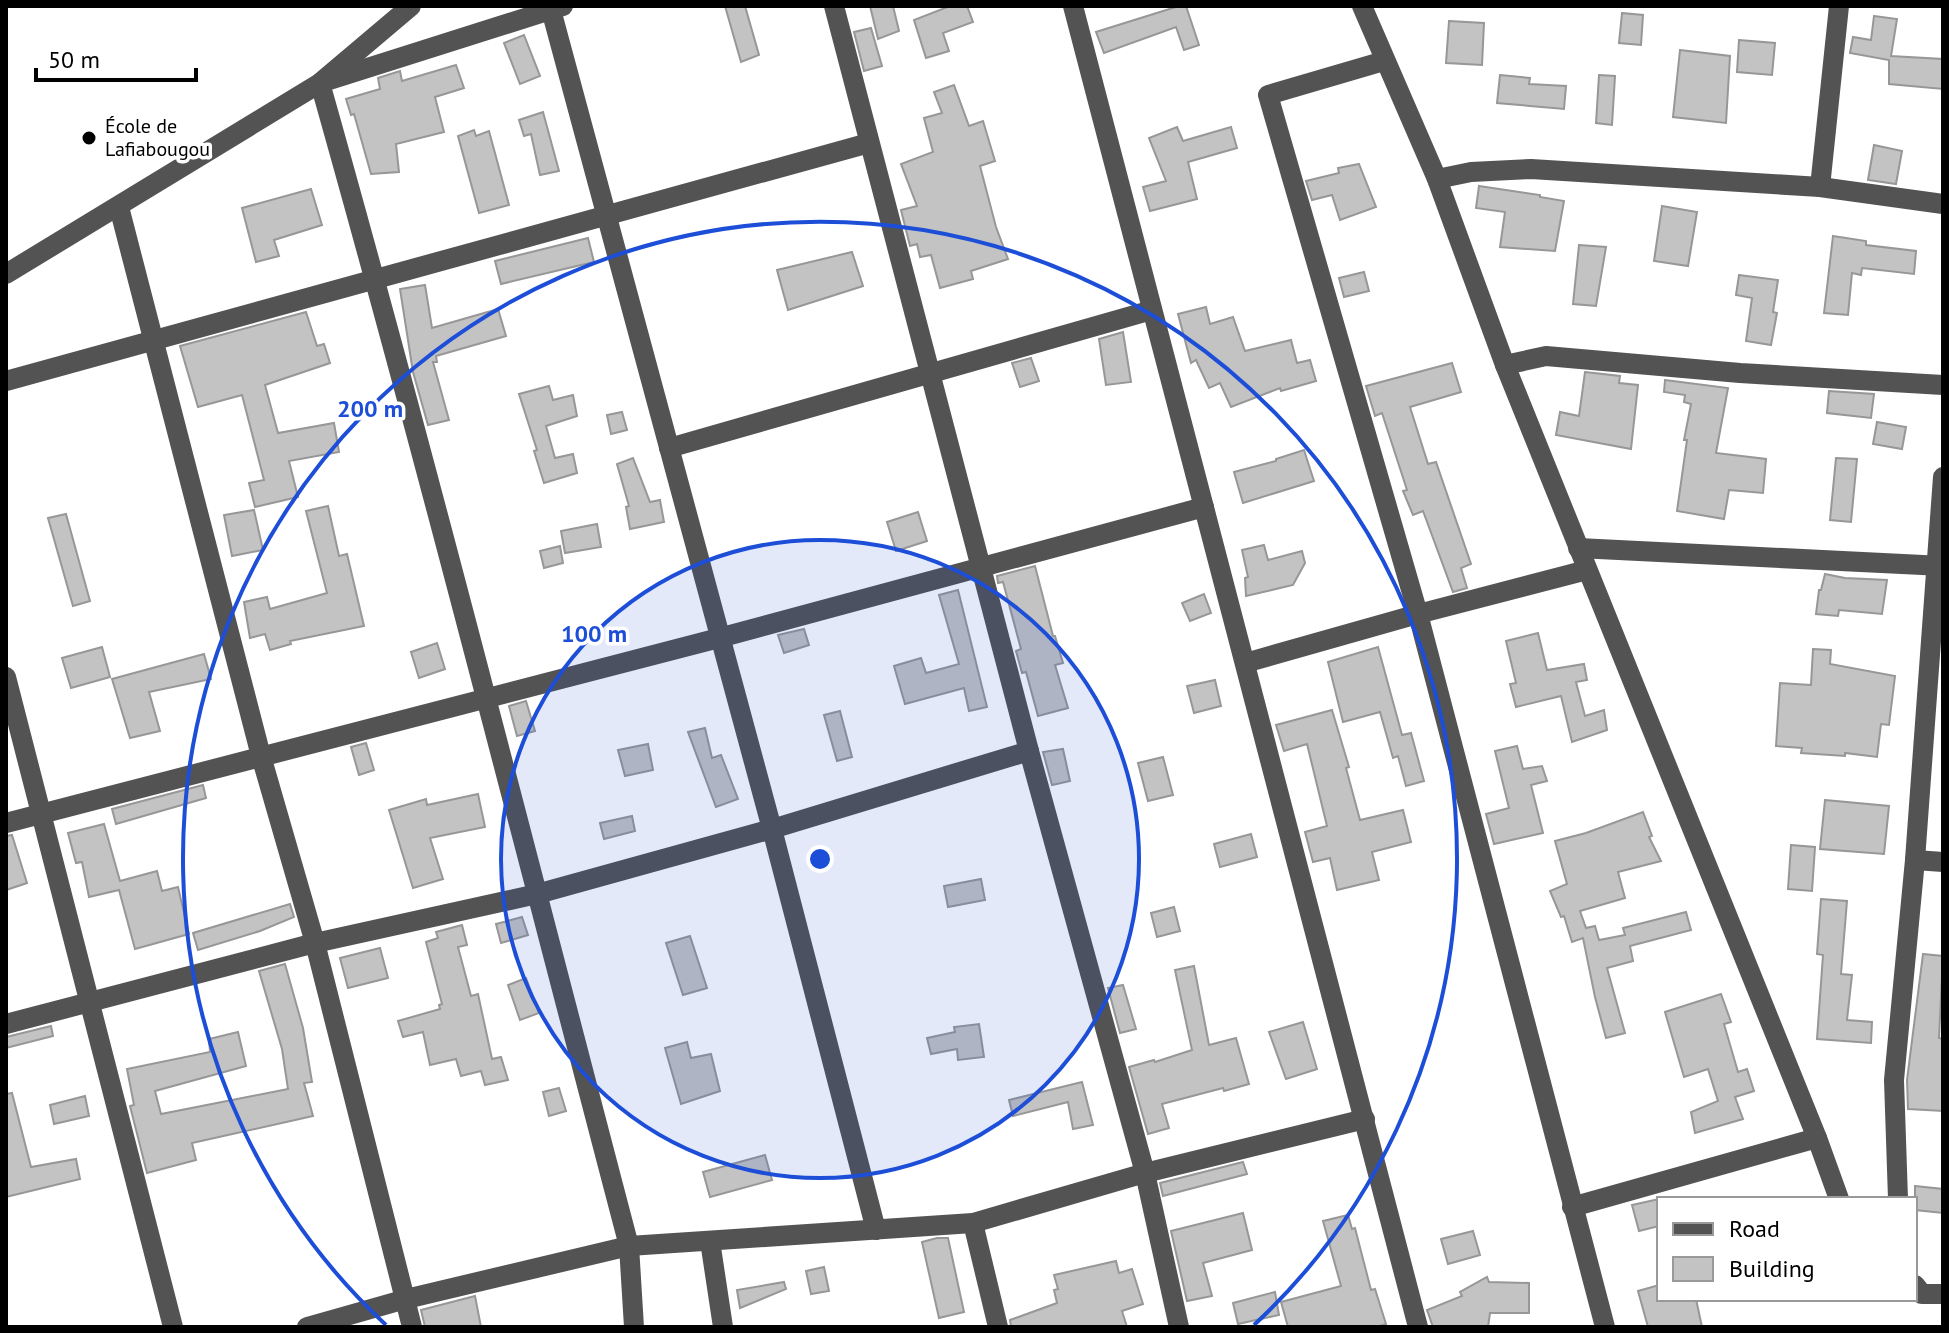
<svg xmlns="http://www.w3.org/2000/svg" width="1949" height="1333" font-family="'PT Sans',sans-serif">
<style>
.building{fill:#c3c3c3;stroke:#979797;stroke-width:2}
.lines{fill:none;stroke-linecap:round;stroke-linejoin:round}
.minor{stroke:#535353;stroke-width:20}
.ring{fill:none;stroke:#1d4ed8;stroke-width:4}
.poi-dot{fill:#000;stroke:#fff;stroke-width:3}
.labels{text-anchor:middle;dominant-baseline:central;stroke-width:7;stroke-linejoin:round;paint-order:stroke}
.poi-label{font-size:20px;fill:#000;stroke:#fff;text-anchor:start}
.centre{fill:#1d4ed8;stroke:#fff;stroke-width:4}
.ring-label{font-size:24px;text-anchor:middle;font-weight:bold;fill:#1d4ed8;stroke:#fff;stroke-width:7;stroke-linejoin:round;paint-order:stroke}
</style>
<rect width="100%" height="100%" fill="#fff"/>
<g class="building">
<path d="M725 6H745L759 55 741 62Z"/>
<path d="M870 6H893L899 31 878 39Z"/>
<path d="M950 6H967L973 22 943 33 949 51 926 58 914 20Z"/>
<path d="M1179 6H1186L1199 45 1184 50 1176 27 1104 53 1096 32Z"/>
<path d="M1622 13 1643 15 1641 45 1619 43Z"/>
<path d="M1874 16 1897 19 1891 56 1943 59V89L1889 84V60L1850 53 1853 37 1871 40Z"/>
<path d="M1449 21 1484 23 1482 65 1446 63Z"/>
<path d="M871 28 882 66 864 71 854 32Z"/>
<path d="M524 35 540 76 520 84 504 43Z"/>
<path d="M1739 40 1775 43 1772 75 1737 72Z"/>
<path d="M1680 50 1730 56 1726 123 1673 117Z"/>
<path d="M456 65 464 88 435 97 444 132 396 144 399 172 371 174 354 114 351 115 346 99 380 89 378 78 400 71 402 81Z"/>
<path d="M1500 75 1530 78 1529 84 1566 86 1564 109 1497 103Z"/>
<path d="M1599 75 1615 76 1612 125 1596 123Z"/>
<path d="M954 85 969 126 983 121 995 161 980 166 996 227 1008 259 971 271 973 279 940 288 931 255 920 257 917 244 910 246 901 210 917 206 901 164 933 152 924 118 942 113 934 92Z"/>
<path d="M543 112 559 171 540 175 531 134 524 136 519 120Z"/>
<path d="M1177 127 1183 141 1231 127 1237 148 1188 162 1197 199 1150 211 1143 187 1166 181 1149 138Z"/>
<path d="M474 130 476 136 489 131 509 205 479 213 458 136Z"/>
<path d="M1874 145 1902 151 1896 184 1868 180Z"/>
<path d="M1359 164 1376 207 1340 220 1332 195 1312 200 1306 181 1339 173 1338 168Z"/>
<path d="M1479 186 1540 195V197L1564 201 1555 251 1500 247 1505 212 1476 208Z"/>
<path d="M311 189 322 225 274 240 279 256 256 262 242 208Z"/>
<path d="M1662 206 1697 212 1688 266 1654 261Z"/>
<path d="M1833 236 1866 241V245L1916 251 1914 274 1862 268 1861 275 1852 273 1848 315 1824 313Z"/>
<path d="M588 238 594 262 501 284 495 261Z"/>
<path d="M1579 245 1606 247 1596 306 1573 304Z"/>
<path d="M852 252 863 286 788 310 777 270Z"/>
<path d="M1364 272 1369 291 1344 297 1339 278Z"/>
<path d="M1739 275 1778 280 1773 312 1777 313 1771 345 1746 341 1752 298 1736 295Z"/>
<path d="M425 285 432 328 498 309 506 336 436 356 437 362H433L449 420 428 425 413 372 400 289Z"/>
<path d="M1206 307 1210 324 1233 317 1245 351 1291 340 1297 363 1310 360 1316 381 1281 391 1280 388 1231 407 1220 383 1209 388 1196 360 1191 363 1178 314Z"/>
<path d="M306 312 317 346 324 344 330 363 265 385 278 433 334 423 339 452 289 461 298 497 255 507 249 483 264 480 242 395 198 407 180 346Z"/>
<path d="M1123 332 1131 382 1106 385 1099 339Z"/>
<path d="M1031 358 1039 381 1020 387 1012 363Z"/>
<path d="M1452 363 1461 392 1410 407 1428 464 1436 462 1471 564 1461 568 1467 588 1453 592 1423 511 1413 515 1403 491 1407 490 1382 413 1375 416 1366 386Z"/>
<path d="M1585 372 1620 376 1619 383 1638 385 1631 449 1556 435 1560 412 1579 416Z"/>
<path d="M1665 380 1728 388 1716 453 1766 459 1763 493 1729 490 1724 519 1677 511 1687 440H1684L1691 404 1684 402 1685 395 1664 392Z"/>
<path d="M549 386 553 400 573 395 577 416 546 426 555 458 573 454 577 473 544 483 534 451 537 450 519 394Z"/>
<path d="M1829 391 1874 394 1871 418 1827 413Z"/>
<path d="M622 412 627 430 611 434 607 415Z"/>
<path d="M1877 422 1906 427 1902 449 1873 444Z"/>
<path d="M1304 450 1314 481 1243 503 1234 472 1276 461V459Z"/>
<path d="M633 458 650 502 660 500 664 522 630 529 626 507 629 506 617 464Z"/>
<path d="M1836 458 1857 459 1851 522 1830 520Z"/>
<path d="M328 506 339 556 347 554 364 626 290 641 291 644 270 650 265 634 250 638 244 602 267 597 270 609 327 593 306 511Z"/>
<path d="M254 510 263 550 232 556 224 515Z"/>
<path d="M918 512 927 541 896 551 887 522Z"/>
<path d="M66 514 90 601 73 606 48 518Z"/>
<path d="M597 524 601 547 565 553 561 531Z"/>
<path d="M1264 545 1268 560 1302 551 1305 563 1293 585 1246 596 1245 578 1248 577 1242 550Z"/>
<path d="M560 546 563 563 544 568 540 551Z"/>
<path d="M1035 566 1053 636H1055L1063 663 1055 665 1068 708 1038 716 1026 672 1022 673 1016 651 1021 649 1003 582 998 583 997 576Z"/>
<path d="M1825 574 1845 578 1887 580 1882 614 1839 610 1838 616 1816 614 1819 590H1821Z"/>
<path d="M958 590 987 707 969 711 964 688 905 704 894 666 921 658 926 673 959 664 939 595Z"/>
<path d="M1204 594 1211 613 1190 621 1182 603Z"/>
<path d="M804 629 809 645 784 653 778 635Z"/>
<path d="M1538 633 1547 670 1584 664 1587 680 1576 682 1585 716 1604 710 1607 730 1572 742 1561 696 1516 707 1510 684 1516 683 1506 641Z"/>
<path d="M437 643 445 669 419 678 411 652Z"/>
<path d="M102 647 110 677 71 688 62 658Z"/>
<path d="M1378 647 1402 735 1411 733 1424 781 1406 786 1398 756 1393 758 1380 712 1343 722 1328 662Z"/>
<path d="M1813 649 1831 650 1830 664 1895 676 1889 725 1881 724 1877 757 1845 753V756L1801 753 1802 748 1776 746 1780 683 1811 685Z"/>
<path d="M204 654 211 679 149 692 160 731 130 738 112 679Z"/>
<path d="M1215 680 1221 706 1194 713 1187 686Z"/>
<path d="M526 701 535 731 517 736 509 706Z"/>
<path d="M1332 710 1349 767 1346 768 1360 820 1403 810 1411 842 1372 852 1379 880 1337 890 1330 858 1313 862 1305 832 1327 826 1307 744 1284 751 1276 725Z"/>
<path d="M840 711 852 757 837 761 824 715Z"/>
<path d="M705 728 712 758 721 755 738 799 716 807 688 732Z"/>
<path d="M366 743 374 770 359 775 351 747Z"/>
<path d="M648 744 653 770 625 776 618 750Z"/>
<path d="M1517 746 1523 769 1542 766 1547 781 1531 785 1543 833 1494 844 1486 814 1509 808 1495 751Z"/>
<path d="M1063 749 1070 781 1052 785 1043 752Z"/>
<path d="M1163 757 1173 795 1148 801 1138 763Z"/>
<path d="M203 785 206 798 116 824 112 809Z"/>
<path d="M478 794 485 827 430 838 443 879 413 888 389 810 426 799 427 805Z"/>
<path d="M1825 800 1889 806 1884 854 1820 849Z"/>
<path d="M1643 812 1652 836 1649 837 1661 861 1618 872 1625 898 1580 911 1586 928 1595 926 1599 940 1625 935 1623 928 1686 912 1691 930 1630 946 1633 961 1607 968 1625 1033 1606 1038 1595 997 1583 938 1572 942 1564 916 1561 917 1550 891 1567 884 1555 841 1586 833Z"/>
<path d="M632 816 635 831 604 839 600 823Z"/>
<path d="M104 824 120 881 157 871 162 891 178 887 189 934 135 949 119 890 89 897 82 862 76 863 68 833Z"/>
<path d="M1251 834 1257 857 1220 867 1214 844Z"/>
<path d="M12 835 27 883 6 890V836Z"/>
<path d="M1791 845 1815 847 1812 891 1788 889Z"/>
<path d="M981 879 985 900 948 907 944 886Z"/>
<path d="M1821 899 1847 901 1841 974 1852 975 1847 1020 1872 1022 1871 1043 1817 1039 1823 955 1817 954Z"/>
<path d="M290 904 294 917 260 931 198 950 193 933Z"/>
<path d="M1174 907 1180 931 1157 937 1151 913Z"/>
<path d="M522 917 528 935 501 943 496 924Z"/>
<path d="M462 925 467 945 458 947 471 996 478 994 492 1059 501 1057 508 1080 485 1085 481 1071 461 1076 456 1059 430 1065 423 1032 403 1037 398 1021 440 1009 439 1005 442 1004 426 942 438 938 436 932Z"/>
<path d="M690 936 707 988 683 995 666 943Z"/>
<path d="M380 948 388 978 348 988 340 958Z"/>
<path d="M1923 954 1943 956 1939 1038 1943 1039V1111L1908 1109 1907 1080Z"/>
<path d="M285 964 303 1028 312 1082 304 1083 313 1116 192 1143 196 1160 147 1173 130 1106 134 1105 127 1069 210 1052 209 1039 238 1032 246 1066 155 1091 161 1114 288 1089 282 1049 259 971Z"/>
<path d="M1194 966 1209 1045 1236 1038 1249 1084 1224 1091 1223 1088 1162 1104 1169 1128 1148 1134 1129 1067 1154 1060 1155 1062 1192 1050 1175 970Z"/>
<path d="M526 978 539 1013 520 1020 508 985Z"/>
<path d="M1123 985 1136 1029 1120 1033 1108 988Z"/>
<path d="M1721 994 1731 1022 1724 1024 1738 1072 1747 1069 1754 1091 1735 1097 1743 1119 1695 1133 1691 1112 1718 1101 1708 1069 1684 1077 1665 1012Z"/>
<path d="M1303 1022 1317 1069 1286 1079 1269 1032Z"/>
<path d="M979 1024 984 1057 958 1060 957 1049 931 1054 927 1038 955 1032 954 1027Z"/>
<path d="M51 1026 53 1036 6 1048V1037Z"/>
<path d="M687 1042 691 1058 711 1054 720 1091 681 1104 665 1048Z"/>
<path d="M1082 1082 1093 1125 1073 1129 1068 1102 1013 1116 1009 1100Z"/>
<path d="M559 1088 566 1111 549 1116 543 1092Z"/>
<path d="M12 1093 31 1167 76 1159 80 1179 6 1197V1094Z"/>
<path d="M85 1096 89 1116 54 1124 50 1105Z"/>
<path d="M765 1155 772 1180 710 1197 703 1172Z"/>
<path d="M1243 1162 1247 1174 1163 1196 1160 1183Z"/>
<path d="M1915 1186 1943 1189V1213L1915 1210Z"/>
<path d="M1659 1199V1226L1639 1231 1632 1205Z"/>
<path d="M1243 1213 1252 1250 1203 1263 1212 1296 1187 1301 1171 1231Z"/>
<path d="M1348 1215 1352 1229 1355 1228 1371 1290 1375 1289 1386 1324 1376 1327H1288L1281 1302 1341 1286 1323 1221Z"/>
<path d="M1473 1231 1480 1255 1448 1264 1441 1239Z"/>
<path d="M937 1238H948L964 1312 939 1318 922 1242Z"/>
<path d="M1116 1261 1119 1273 1132 1269 1143 1304 1122 1311 1127 1327H1011L1010 1320 1057 1303 1054 1290 1058 1289 1054 1275Z"/>
<path d="M824 1267 829 1291 811 1294 806 1271Z"/>
<path d="M1487 1277 1489 1282 1529 1283V1313H1490L1488 1327H1433L1427 1310 1462 1296 1460 1292Z"/>
<path d="M784 1282 786 1289 740 1308 737 1290Z"/>
<path d="M1659 1285V1299H1696L1702 1327H1648L1638 1291Z"/>
<path d="M1275 1292 1279 1315 1238 1324 1233 1303Z"/>
<path d="M475 1296 481 1327H425L421 1310Z"/>
</g>
<g class="lines">
<g class="minor">
<path d="M550 6 772 829 876 1230"/>
<path d="M563 6 320 83C429 469 527 858 629 1246L634 1327"/>
<path d="M834 6 1029 751 1145 1173 1179 1327"/>
<path d="M1073 6 1418 1327"/>
<path d="M1362 6 1437 179 1505 365 1817 1138 1839 1199"/>
<path d="M1384 61 1268 95 1418 614 1605 1327"/>
<path d="M1437 179 1471 172 1531 169 1820 187 1943 204"/>
<path d="M1820 187 1839 6"/>
<path d="M119 207 261 756 315 943 412 1327"/>
<path d="M6 274 320 83 411 6"/>
<path d="M1505 365 1546 356 1740 373 1943 385"/>
<path d="M6 381 869 143"/>
<path d="M669 448 1152 310"/>
<path d="M1578 548 1943 566"/>
<path d="M1245 663 1418 614 1587 570"/>
<path d="M6 677 173 1327"/>
<path d="M6 823 719 638 1204 507"/>
<path d="M1915 860 1943 862"/>
<path d="M6 1024 315 943 537 894 772 829 1029 751"/>
<path d="M1898 1199 1894 1080 1915 860 1943 477"/>
<path d="M1572 1207 1817 1138"/>
<path d="M973 1223 998 1327"/>
<path d="M710 1241 723 1327"/>
<path d="M1915 1285 1922 1294H1943"/>
<path d="M307 1327 406 1299 629 1246 973 1223 1145 1173 1365 1119"/>
</g>
</g>
<circle cx="820" cy="859" r="319" fill="#1d4ed8" fill-opacity=".12"/>
<g class="ring">
<circle cx="820" cy="859" r="319"/>
<path d="M386 1325A637 637 0 1 1 1254 1325"/>
</g>
<circle class="poi-dot" cx="89" cy="138" r="8"/>
<g class="labels">
<g class="poi-label">
<text x="105" y="126">École de<tspan x="105" dy="23">Lafiabougou</tspan></text>
</g>
</g>
<circle cx="820" cy="859" r="12" class="centre"/>
<g class="ring-label">
<text x="370" y="417">200 m</text>
<text x="594" y="642">100 m</text>
</g>
<rect width="1949" height="1333" fill="none" stroke="#000000" stroke-width="16"/>
<rect x="1657" y="1197" width="260" height="104" fill="#ffffff" stroke="#999999" stroke-width="2"/>
<rect x="1673" y="1223" width="40" height="12" fill="#535353" stroke="#999999" stroke-width="2"/>
<text x="1729" y="1237" font-size="24" fill="#000000">Road</text>
<rect x="1673" y="1257" width="40" height="24" fill="#c3c3c3" stroke="#999999" stroke-width="2"/>
<text x="1729" y="1277" font-size="24" fill="#000000">Building</text>
<path d="M36 68v12h160v-12" fill="none" stroke="#000000" stroke-width="4"/>
<text x="48" y="68" font-size="24" fill="#000000" stroke="#ffffff" stroke-width="6" paint-order="stroke">50 m</text>
</svg>
